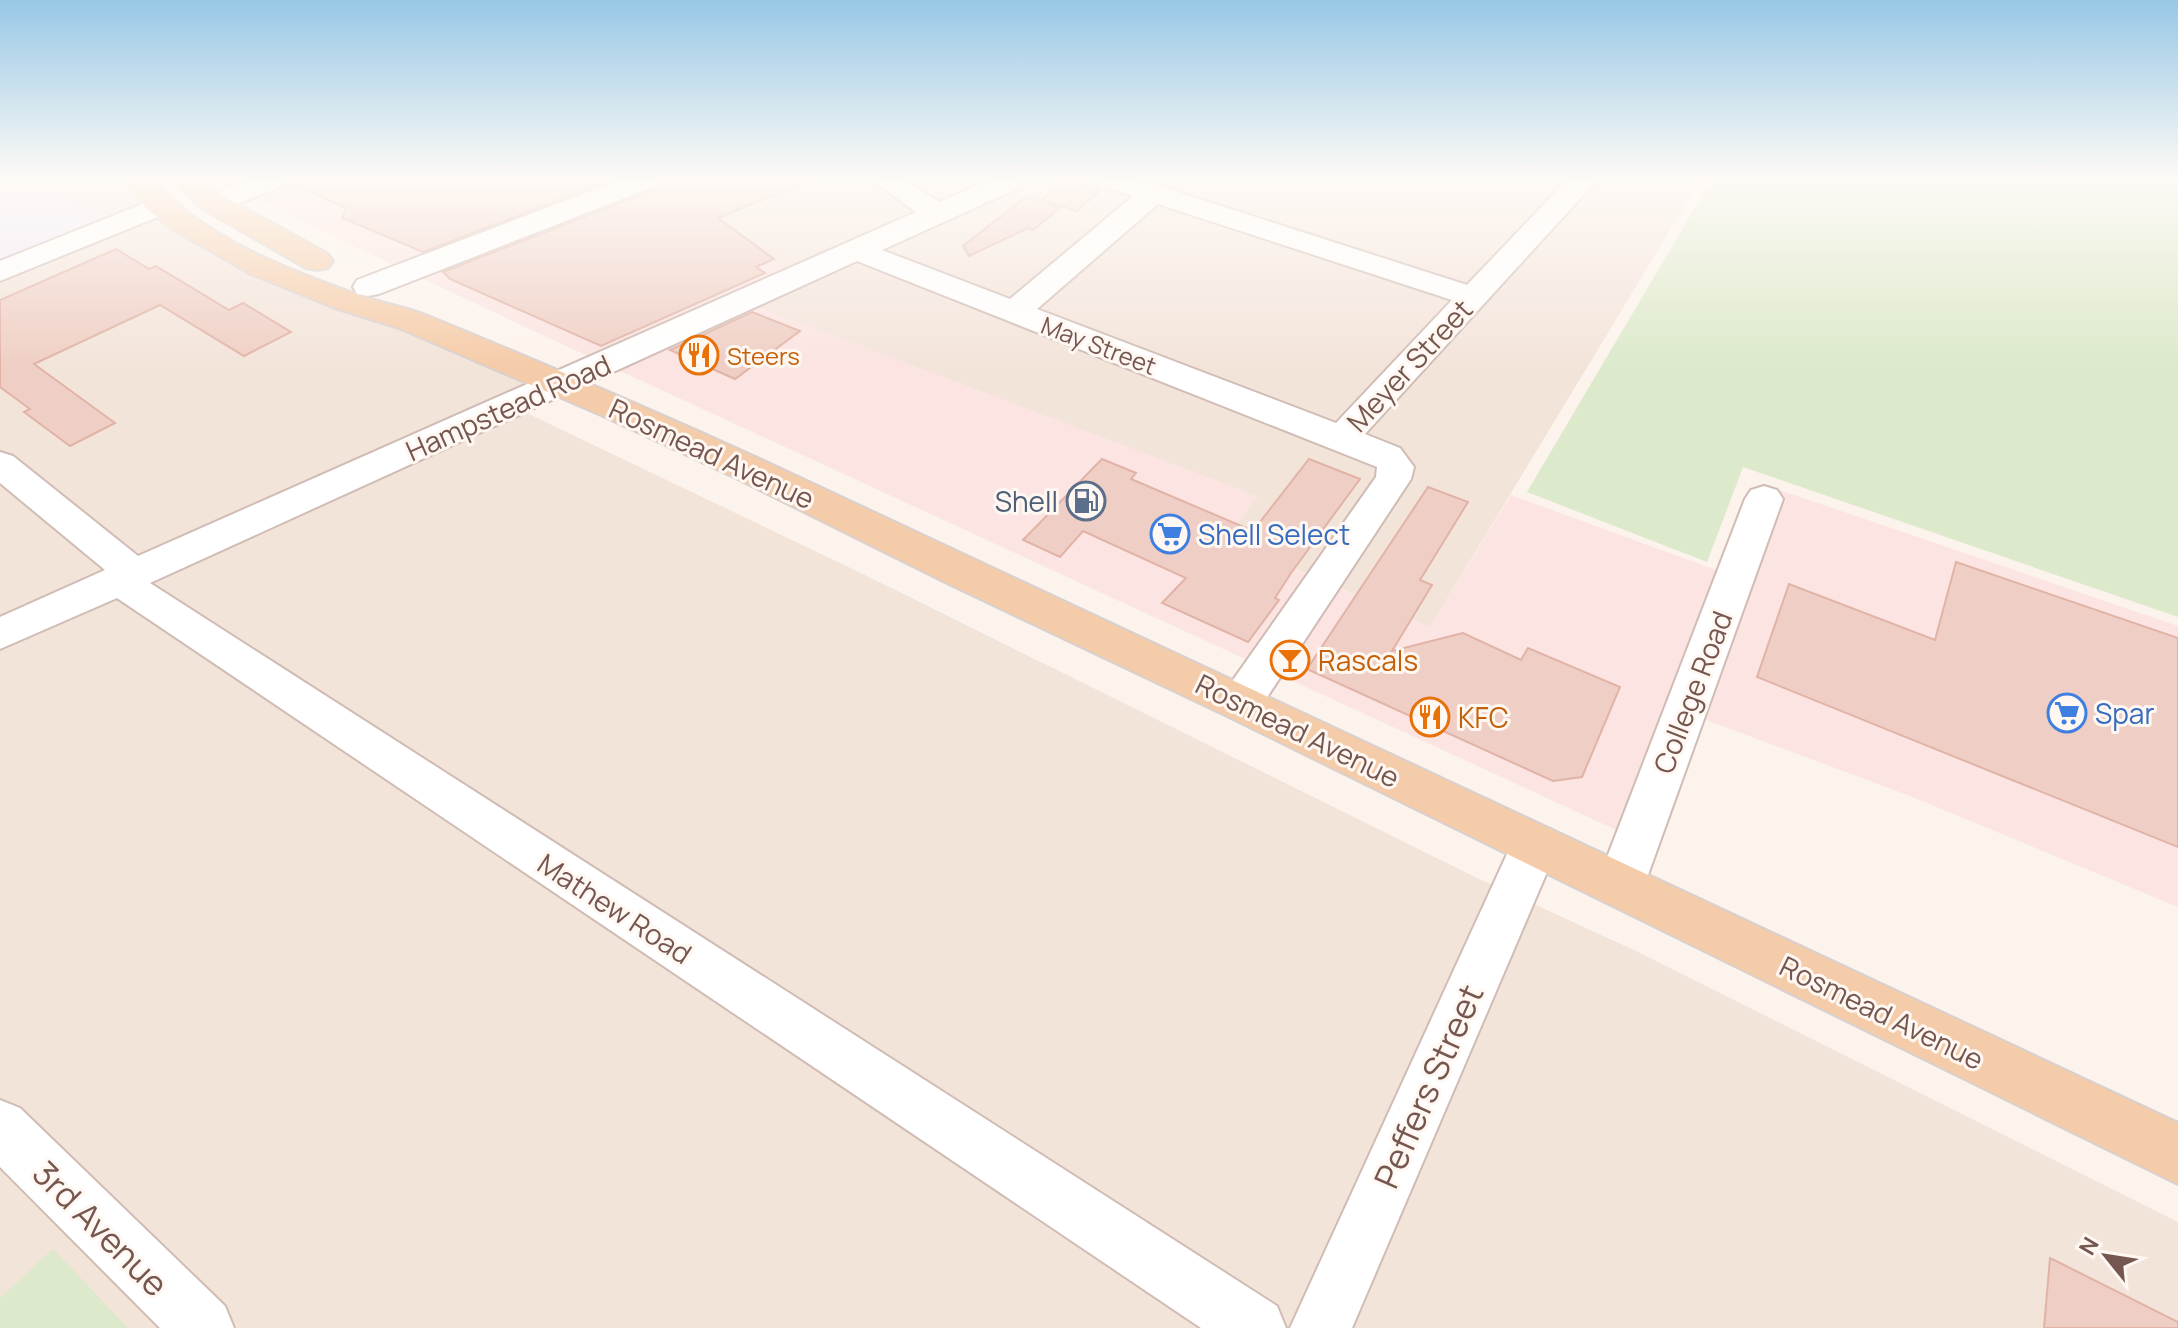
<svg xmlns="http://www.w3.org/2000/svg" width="2178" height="1328" font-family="Manrope,sans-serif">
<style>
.residential{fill:#f3e4da}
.commercial{fill:#fbe4e1}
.education{fill:#f0e8f8}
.green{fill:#dce9ca}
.building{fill:#efcfc5;stroke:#e1b3a6;stroke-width:2}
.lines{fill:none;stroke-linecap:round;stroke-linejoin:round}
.minor-casing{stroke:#d0bcb4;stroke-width:4}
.major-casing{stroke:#d9d0ce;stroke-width:4}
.minor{fill:#fff;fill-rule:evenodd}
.major{fill:#f5cca9;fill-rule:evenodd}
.labels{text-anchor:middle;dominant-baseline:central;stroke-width:6;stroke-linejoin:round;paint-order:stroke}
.far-street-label{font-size:24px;fill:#76574f;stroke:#fef7f2}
.far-food-label{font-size:24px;fill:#c56008;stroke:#fef7f2;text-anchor:start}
.street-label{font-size:28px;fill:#76574f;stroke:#fef7f2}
.service-label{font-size:28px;fill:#4e5e75;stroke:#fef7f2;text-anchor:end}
.shop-label{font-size:28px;fill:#366cbe;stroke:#fef7f2;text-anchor:start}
.food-label{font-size:28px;fill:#c56008;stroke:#fef7f2;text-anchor:start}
.near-street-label{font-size:34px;fill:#76574f;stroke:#fef7f2}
</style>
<rect width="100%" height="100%" fill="#fcf3ec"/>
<g class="residential">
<path d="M0 179H123L143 187 191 227 560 384 512 406 863 574 1477 878 1636 951 2178 1222V1328H0Z"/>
<path d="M665 179H1701L1430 627 1226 539 1256 496 744 302 774 259Z"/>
</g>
<path class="commercial" d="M276 179H456L518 229 648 179H665L796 278 746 302 1257 496 1226 540 1430 627 1511 495 1735 577 1768 486 2178 626V907L1910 796 1685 712 1636 839 555 341 239 192Z"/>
<path class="education" d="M9 179H37L107 217 0 263V183Z"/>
<g class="green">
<path d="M1712 179H2178V617L1743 467 1707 562 1527 492Z"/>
<path d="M53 1249 128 1328H0V1298Z"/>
</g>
<g class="building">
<path d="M293 179H613L423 252 342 218 346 208 291 183Z"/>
<path d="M665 179 811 180 718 218 774 259 756 267 765 273 601 346 450 279 443 272 659 188Z"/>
<path d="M1068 179H1069L1101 190 1076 211 1042 199Z"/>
<path d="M1026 197 1060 208 1033 230 1028 228 969 256 963 246Z"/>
<path d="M116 249 149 269 156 266 229 310 243 303 291 332 244 356 160 305 34 364 115 423 70 446 24 412 30 409 0 387V300Z"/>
<path d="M752 312 800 331 735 379 670 350Z"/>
<path d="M1102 459 1136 473 1131 479 1253 531 1309 459 1360 479 1291 573 1275 598 1279 600 1248 642 1162 603 1186 578 1083 531 1060 557 1023 540Z"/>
<path d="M1428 487 1468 502 1420 580 1432 585 1392 651 1463 633 1521 660 1528 648 1620 687 1582 777 1553 781 1307 669Z"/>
<path d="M1956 562 2178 638V847L1757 677 1789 584 1935 640Z"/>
<path d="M2050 1258 2178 1322V1328H2044Z"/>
</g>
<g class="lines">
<defs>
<g id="minor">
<path d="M250 179H290L286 185 224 209 214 212 204 209 200 203 204 197Z"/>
<path d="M622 179H662L658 185 379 294 368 296 357 294 353 287 357 280Z"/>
<path d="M870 179H903L939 202 991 179H1029L1025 185 882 250 1010 299 1133 196 1098 185 1094 179H1137L1467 285 1568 179H1598L1365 434 1400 448 1414 467 1411 479 1256 714 1241 719 1226 714 1219 702 1226 690 1376 477 1377 467 857 261 150 583 1277 1306 1286 1328H1201L117 598 0 649V617L105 570 0 483V452L13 456 138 556 916 212ZM1158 204 1452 300 1336 423 1037 309Z"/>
<path d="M160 197 170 200 174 206 170 212 0 281V261Z"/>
<path d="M1764 486 1777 490 1783 499 1644 886 1637 901 1620 907 1603 901 1596 886 1745 499 1751 490Z"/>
<path d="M1535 824 1552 830 1559 844 1352 1328H1290L1518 830Z"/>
<path d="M0 1100 20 1108 225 1306 234 1328H160L0 1167Z"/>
</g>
<g id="major">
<path d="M125 179H154C202 238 289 270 358 295 381 303 406 307 428 316 540 362 652 410 762 460L2178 1123V1184L1225 715 945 582 736 478 601 415 399 328 335 308 251 274 174 230 146 208Z"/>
<path d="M171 179H203L225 197 328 254 333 261 328 268 317 270 306 268 203 209Z"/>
</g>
</defs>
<use href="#minor" class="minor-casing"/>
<use href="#major" class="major-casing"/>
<use href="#minor" class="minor"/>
<use href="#major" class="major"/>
</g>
<linearGradient id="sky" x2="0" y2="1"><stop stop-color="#98c8e6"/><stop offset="0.49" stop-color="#fefaf6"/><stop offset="1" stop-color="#fefaf6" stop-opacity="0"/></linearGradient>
<rect width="2178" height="365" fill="url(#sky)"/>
<defs>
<symbol id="restaurant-ring" viewBox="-11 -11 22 22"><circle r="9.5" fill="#fef7f2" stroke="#e8710a" stroke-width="1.5"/><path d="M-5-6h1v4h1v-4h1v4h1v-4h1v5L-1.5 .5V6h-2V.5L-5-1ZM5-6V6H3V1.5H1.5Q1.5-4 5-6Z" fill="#e8710a"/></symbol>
<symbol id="fuel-ring" viewBox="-11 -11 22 22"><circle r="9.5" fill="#fef7f2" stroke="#5c6f8a" stroke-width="1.5"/><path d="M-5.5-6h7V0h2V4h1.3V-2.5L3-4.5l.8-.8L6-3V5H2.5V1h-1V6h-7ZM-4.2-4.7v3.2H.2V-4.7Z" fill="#5c6f8a"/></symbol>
<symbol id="supermarket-ring" viewBox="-11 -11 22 22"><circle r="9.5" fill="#fef7f2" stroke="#3f7fe0" stroke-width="1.5"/><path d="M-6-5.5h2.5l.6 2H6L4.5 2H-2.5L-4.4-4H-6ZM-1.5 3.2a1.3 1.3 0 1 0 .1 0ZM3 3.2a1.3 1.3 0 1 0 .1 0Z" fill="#3f7fe0"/></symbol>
<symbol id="bar-ring" viewBox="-11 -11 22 22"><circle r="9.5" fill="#fef7f2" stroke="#e8710a" stroke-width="1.5"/><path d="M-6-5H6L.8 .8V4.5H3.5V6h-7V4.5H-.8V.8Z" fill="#e8710a"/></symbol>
</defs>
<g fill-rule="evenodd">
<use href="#restaurant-ring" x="677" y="333" width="44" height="44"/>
<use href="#fuel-ring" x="1064" y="479" width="44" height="44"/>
<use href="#supermarket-ring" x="1148" y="512" width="44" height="44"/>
<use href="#bar-ring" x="1268" y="638" width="44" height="44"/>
<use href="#supermarket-ring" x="2045" y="691" width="44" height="44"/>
<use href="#restaurant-ring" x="1408" y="695" width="44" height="44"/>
</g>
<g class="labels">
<g class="far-street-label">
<text transform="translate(1099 345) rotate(21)">May Street</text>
</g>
<g class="far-food-label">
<text x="727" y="355">Steers</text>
</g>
<g class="street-label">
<text transform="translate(1409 365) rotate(-47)">Meyer Street</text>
<text transform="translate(508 407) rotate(-24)">Hampstead Road</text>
<text transform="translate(712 453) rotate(25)">Rosmead Avenue</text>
<text transform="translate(1692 692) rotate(-69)">College Road</text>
<text transform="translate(1298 730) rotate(26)">Rosmead Avenue</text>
<text transform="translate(615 908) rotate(33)">Mathew Road</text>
<text transform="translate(1882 1012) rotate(26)">Rosmead Avenue</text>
</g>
<g class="service-label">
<text x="1058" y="501">Shell</text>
</g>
<g class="shop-label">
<text x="1198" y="534">Shell Select</text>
<text x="2095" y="713">Spar</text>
</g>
<g class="food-label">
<text x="1318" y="660">Rascals</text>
<text x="1458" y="717">KFC</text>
</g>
<g class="near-street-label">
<text transform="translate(1428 1086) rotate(-66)">Peffers Street</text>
<text transform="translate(101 1228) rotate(45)">3rd Avenue</text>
</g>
</g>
<g transform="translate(2106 1256) rotate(300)" stroke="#fef7f2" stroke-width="6" paint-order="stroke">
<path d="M0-6L14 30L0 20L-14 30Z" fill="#76574f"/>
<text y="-12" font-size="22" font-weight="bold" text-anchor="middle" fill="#76574f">N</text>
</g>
</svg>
